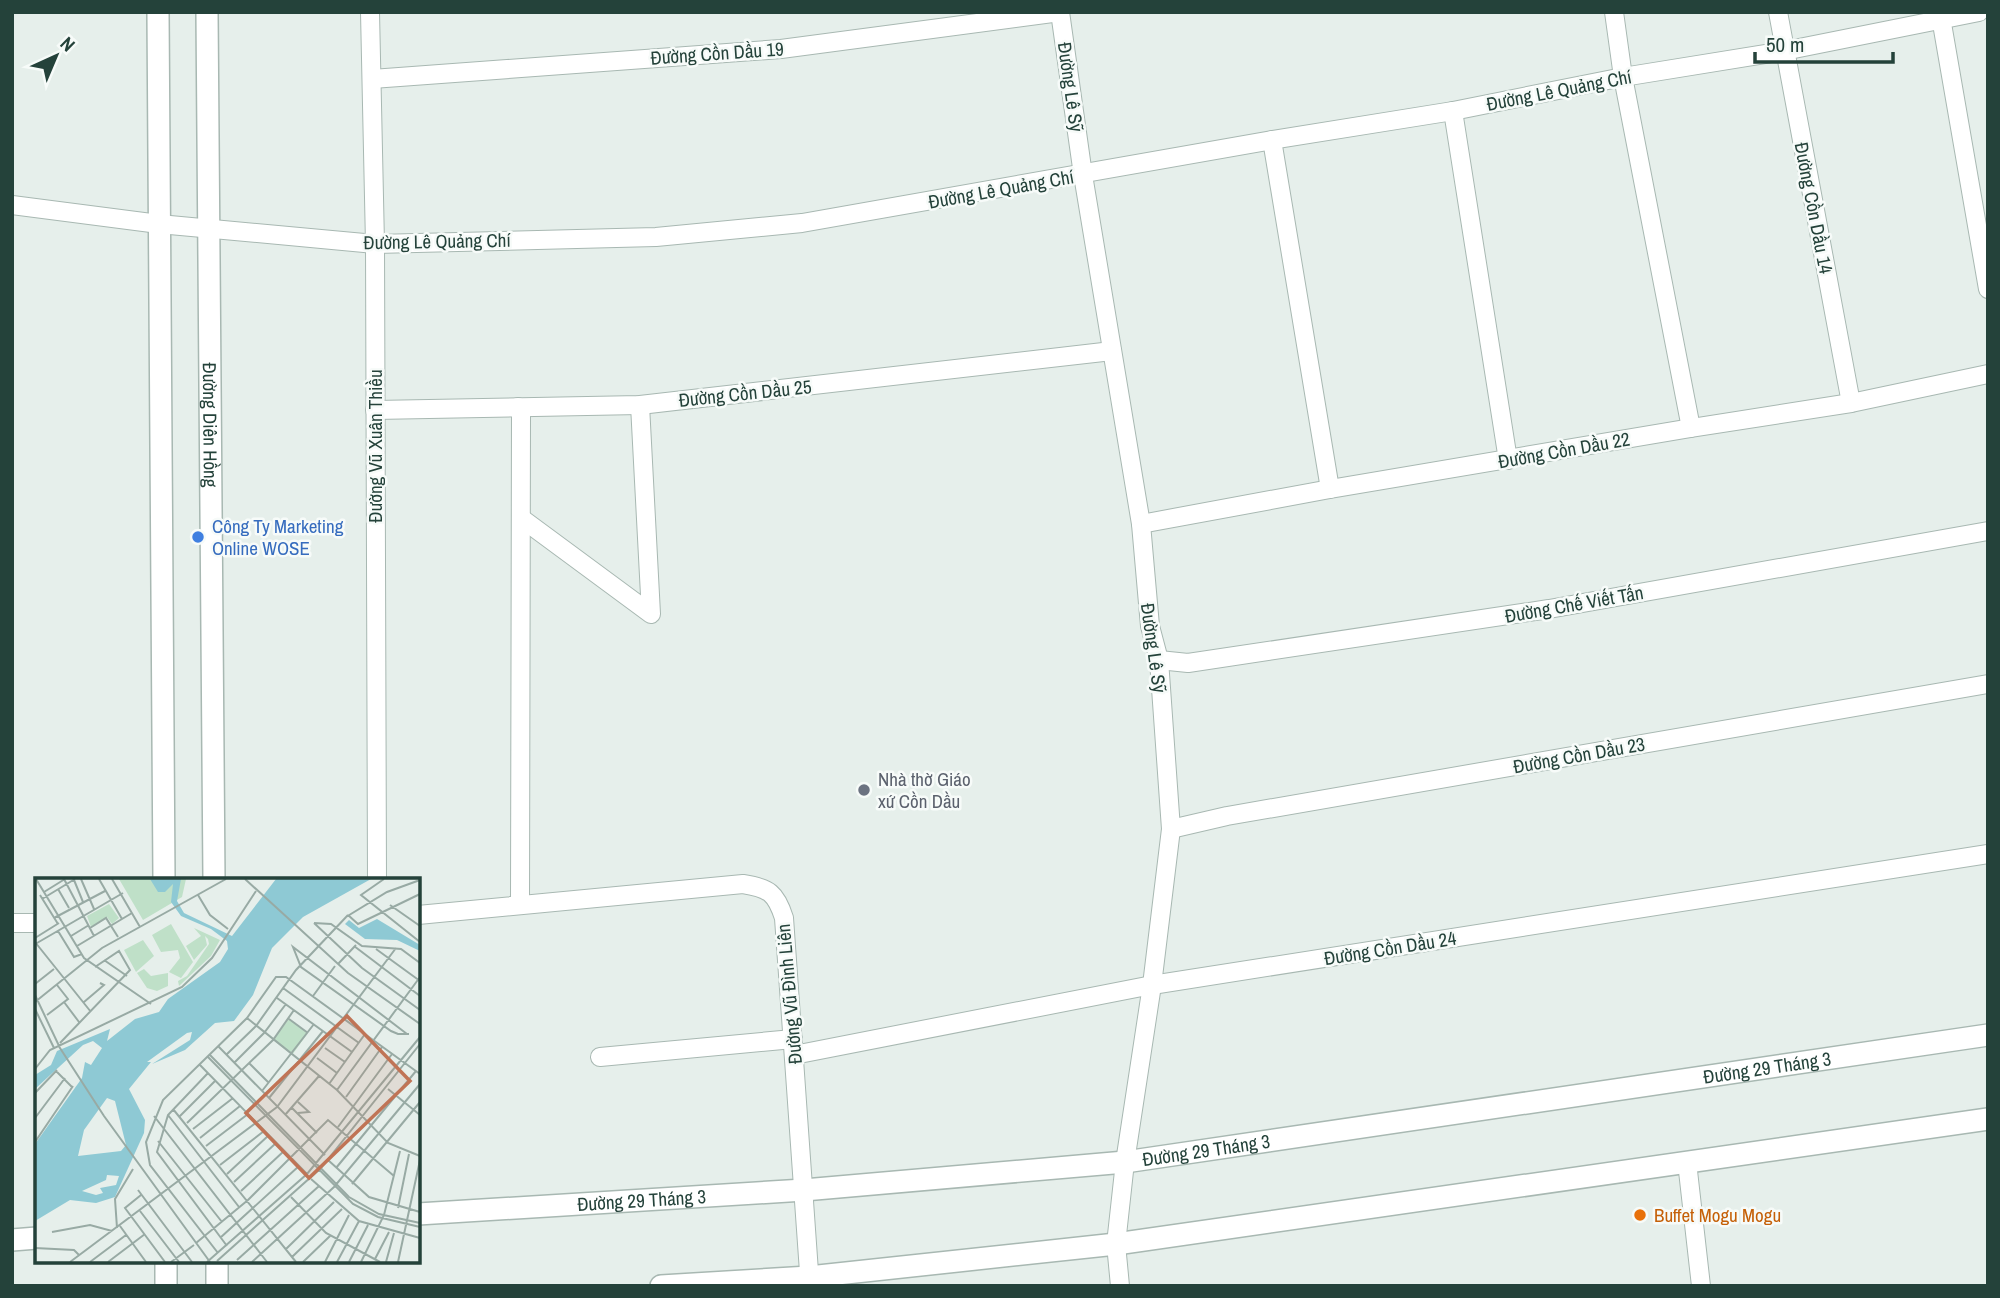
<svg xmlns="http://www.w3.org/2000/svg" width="2000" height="1298" font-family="'Archivo Narrow',sans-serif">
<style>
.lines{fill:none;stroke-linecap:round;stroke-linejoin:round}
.minor-casing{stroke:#a8b8b2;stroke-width:20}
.tertiary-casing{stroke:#a8b8b2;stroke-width:24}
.minor{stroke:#fff;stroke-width:18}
.tertiary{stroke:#fff;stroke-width:21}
.shop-dot{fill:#3f7fe0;stroke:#f7fbf9;stroke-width:2.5}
.worship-dot{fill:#6b7280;stroke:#f7fbf9;stroke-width:2.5}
.food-dot{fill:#e8710a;stroke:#f7fbf9;stroke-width:2.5}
.labels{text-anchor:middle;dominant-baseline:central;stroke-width:5;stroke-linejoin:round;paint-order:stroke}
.street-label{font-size:19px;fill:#24423a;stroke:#f7fbf9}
.shop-label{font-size:19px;fill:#366cbe;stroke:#f7fbf9;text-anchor:start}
.worship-label{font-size:19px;fill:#5b616d;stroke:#f7fbf9;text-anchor:start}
.food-label{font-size:19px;fill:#c56008;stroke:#f7fbf9;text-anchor:start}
.inset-road{fill:none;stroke:#98aaa4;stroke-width:2}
.view{fill:#c07456;fill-opacity:0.15;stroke:#c07456;stroke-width:3.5}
.inset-edge{fill:none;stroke:#24423a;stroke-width:3.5}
</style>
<rect width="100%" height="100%" fill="#e6efeb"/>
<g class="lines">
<defs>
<g id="minor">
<path d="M370 12 375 244 377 880"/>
<path d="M1060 12 1083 175 1141 524 1150 626 1159 660 1171 829 1152 985 1125 1162 1116 1244 1120 1286"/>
<path d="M1614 12 1623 77 1691 428"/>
<path d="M1778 12 1851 403"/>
<path d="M1940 12 1988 289"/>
<path d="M372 79 781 49 1060 12"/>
<path d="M1453 111 1508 460"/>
<path d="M1272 140 1330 489"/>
<path d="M12 205 159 224 375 244 656 237 802 223 1272 140 1453 111 1623 77 1784 51 1979 12"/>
<path d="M518 407 521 415 520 905"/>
<path d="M375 410 640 405 1112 351"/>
<path d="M521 518 651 614 640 405"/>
<path d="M1141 524 1330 489 1691 428 1851 403 1988 374"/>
<path d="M1159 660 1188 663 1549 609 1988 531"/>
<path d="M1171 829 1227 816 1988 684"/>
<path d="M418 915 743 884C769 888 776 893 784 918L810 1286"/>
<path d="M12 923H37"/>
<path d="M794 1055 1152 985 1988 854"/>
<path d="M600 1057 793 1039"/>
<path d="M1687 1162 1701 1286"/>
</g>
<g id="tertiary">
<path d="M158 12 164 880"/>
<path id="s1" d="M207 12 214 880"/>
<path id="s2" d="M418 1214 804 1190 1125 1162 1988 1035"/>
<path d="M12 1240 37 1238"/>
<path d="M166 1261V1286"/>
<path d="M217 1286V1261"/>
<path d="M661 1286 809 1277 1116 1244 1988 1119"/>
</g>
</defs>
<use href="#minor" class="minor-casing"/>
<use href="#tertiary" class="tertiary-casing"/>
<use href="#minor" class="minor"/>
<use href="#tertiary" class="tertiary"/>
</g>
<circle class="shop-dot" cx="198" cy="537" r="7"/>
<circle class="worship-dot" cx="864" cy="790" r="7"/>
<circle class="food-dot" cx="1640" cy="1215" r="7"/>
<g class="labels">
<g class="street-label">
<text transform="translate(717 53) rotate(-4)">Đường Cồn Dầu 19</text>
<text transform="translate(1071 87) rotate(82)">Đường Lê Sỹ</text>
<text transform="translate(1559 90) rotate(-11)">Đường Lê Quảng Chí</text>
<text transform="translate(1001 189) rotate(-10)">Đường Lê Quảng Chí</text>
<text transform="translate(1814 208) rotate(79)">Đường Cồn Dầu 14</text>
<text transform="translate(437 241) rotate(-1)">Đường Lê Quảng Chí</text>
<text transform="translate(745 393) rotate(-6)">Đường Cồn Dầu 25</text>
<text stroke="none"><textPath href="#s1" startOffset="413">Đường Diên Hồng</textPath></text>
<text transform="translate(375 446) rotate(-90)">Đường Vũ Xuân Thiều</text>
<text transform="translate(1564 450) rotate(-10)">Đường Cồn Dầu 22</text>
<text transform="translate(1574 604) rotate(-10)">Đường Chế Viết Tấn</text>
<text transform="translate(1154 648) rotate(82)">Đường Lê Sỹ</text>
<text transform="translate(1579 755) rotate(-10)">Đường Cồn Dầu 23</text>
<text transform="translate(1390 948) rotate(-9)">Đường Cồn Dầu 24</text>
<text transform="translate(789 994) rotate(-95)">Đường Vũ Đình Liên</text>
<text stroke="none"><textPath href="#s2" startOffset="1358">Đường 29 Tháng 3</textPath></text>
<text stroke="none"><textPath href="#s2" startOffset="791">Đường 29 Tháng 3</textPath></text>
<text stroke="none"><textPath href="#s2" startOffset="224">Đường 29 Tháng 3</textPath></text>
</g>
<g class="shop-label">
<text x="212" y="526">Công Ty Marketing<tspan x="212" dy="22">Online WOSE</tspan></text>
</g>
<g class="worship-label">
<text x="878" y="779">Nhà thờ Giáo<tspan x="878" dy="22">xứ Cồn Dầu</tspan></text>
</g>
<g class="food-label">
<text x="1654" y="1215">Buffet Mogu Mogu</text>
</g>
</g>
<g transform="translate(35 878)">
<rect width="385" height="385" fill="#e6efeb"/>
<path d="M84 1H151L147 19 108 42ZM74 26 84 40 77 46 72 39 56 49 52 38ZM136 46 158 84 146 100 134 94 145 80 143 72 126 74 117 57ZM159 50 185 62 176 78 144 108 143 103 152 98 174 66 173 61 170 58 172 67 159 82 151 68 166 58ZM108 62 119 78 101 94 89 72ZM109 91 116 98 133 95V108L122 113 112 110 102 95ZM254 141 273 155 257 177 238 162Z" fill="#bfe0c8"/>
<path d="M115 1H146L142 23 149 35 197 58 241 1H336L268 39 237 70 218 117 199 143 180 145 150 172 117 186 155 162 157 154 152 155 112 184H116L94 211 110 242 109 255 80 319 61 325 35 322 0 343V266L47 200 50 184 56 187 67 170 58 163 48 167 0 211V197L16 187 22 173 75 151 72 163 100 141 124 134 133 121 185 84 193 71 192 63 176 51 146 38 136 24 138 6 130 14H123ZM72 220 80 223 91 267 86 273 43 278 49 252ZM72 297 84 298 81 307 65 310 68 315 61 317 47 313 71 302ZM342 41 385 67V73L362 62 330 61 310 46 314 42 324 50Z" fill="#8ec9d4" fill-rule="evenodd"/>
<path class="inset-road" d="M1 1 49 80 116 126M29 1 59 58M46 1 59 31M64 1 87 41M77 1 105 49M210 1 313 95 385 146M349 1 326 17 385 64M39 2 48 24M23 11 34 30M9 14 30 1M5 17 23 46M163 17 175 37 193 51M7 21 40 1M355 27 385 48M313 37 323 46 385 16M311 39 352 14 385 2M19 40 70 13M279 45 327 90 385 132M279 45 296 46 327 68 366 71 385 85M55 50 71 40 83 59M23 53 39 79 47 76M36 58 54 47M0 60 24 45M0 64 56 134M2 65 88 15M42 68 97 35M319 68 385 118M341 71 385 103M69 82 92 98M303 86 321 67M0 106 19 91M248 110 324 165M0 117 25 170 69 238 175 384M278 118 300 88M242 120 317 174M0 124 67 70 191 1M29 124 44 144M49 124 69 107 65 105M0 131 19 170M12 137 33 121 22 107M212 140 302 212 353 265 385 278M254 141 273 155M372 156 258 69 266 89 356 153 363 156H374M25 165 95 92 84 73 60 89M183 168 290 277M290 170 310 184M174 176 314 319 344 336 385 345M191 177 221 148 261 92 313 37M172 178 318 326 343 339 385 349M282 180 302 195M199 185 229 155 251 126M214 185 234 205M164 186 272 296M0 191 15 172 147 109 177 80 221 13M21 193 37 209M173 195 133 237 122 274 192 368M294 206 330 156M353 211 385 237M302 212 385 99M227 213 279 146M0 215 22 192M311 219 347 169M234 220 288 153M257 230 282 255M138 231 261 384M263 235 274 234 263 224M133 237 204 329M250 237 284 198M119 238 232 384M145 238 180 203M0 240 30 200M152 245 238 162 259 132M303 249 357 176M158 251 198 220M165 260 205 228M123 263 187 344M0 264 38 208M171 268 213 236M293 282 334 319 385 334M185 287 229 253M301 290 381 193M192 296 234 257M276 301 324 343 385 360M199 304 241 265M317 306 385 224M103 312 157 384M206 313 249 273M106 317 90 330 130 384M256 319 291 355 345 384M363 330 374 276M105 333 144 384M85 348 111 384M82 350 80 321 98 291M17 354 55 347 77 353M185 360 264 288M161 365 213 322 293 242 359 298M0 370 39 372 44 377M251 371 299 324M183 375 115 287 111 264 128 222 212 140 241 99H251L385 196M257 379 307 331M340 381 354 354M202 382 284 308M182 383 286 290 385 166M35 384 242 229 361 70M55 384 91 357M73 384 110 356M136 384 159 367M172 384 272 296 385 159M217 384 299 309 385 206M268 384 295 358M290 384 314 337M302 384 324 343M314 384 333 347M326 384 349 337 365 273M351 384 359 355M363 384 385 282"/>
<path class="view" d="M312 138 375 203 274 300 211 235Z"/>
<rect width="385" height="385" class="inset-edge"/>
</g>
<rect width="2000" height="1298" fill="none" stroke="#24423a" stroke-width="28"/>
<g transform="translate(56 56) rotate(44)" stroke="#f7fbf9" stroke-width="5" paint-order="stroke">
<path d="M0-5L12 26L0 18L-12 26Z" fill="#24423a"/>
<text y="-10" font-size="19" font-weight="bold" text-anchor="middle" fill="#24423a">N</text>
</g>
<path d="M1755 52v10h138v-10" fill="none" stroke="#24423a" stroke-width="3.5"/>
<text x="1766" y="52" font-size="21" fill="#24423a" stroke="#f7fbf9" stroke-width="5" paint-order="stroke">50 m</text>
</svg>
